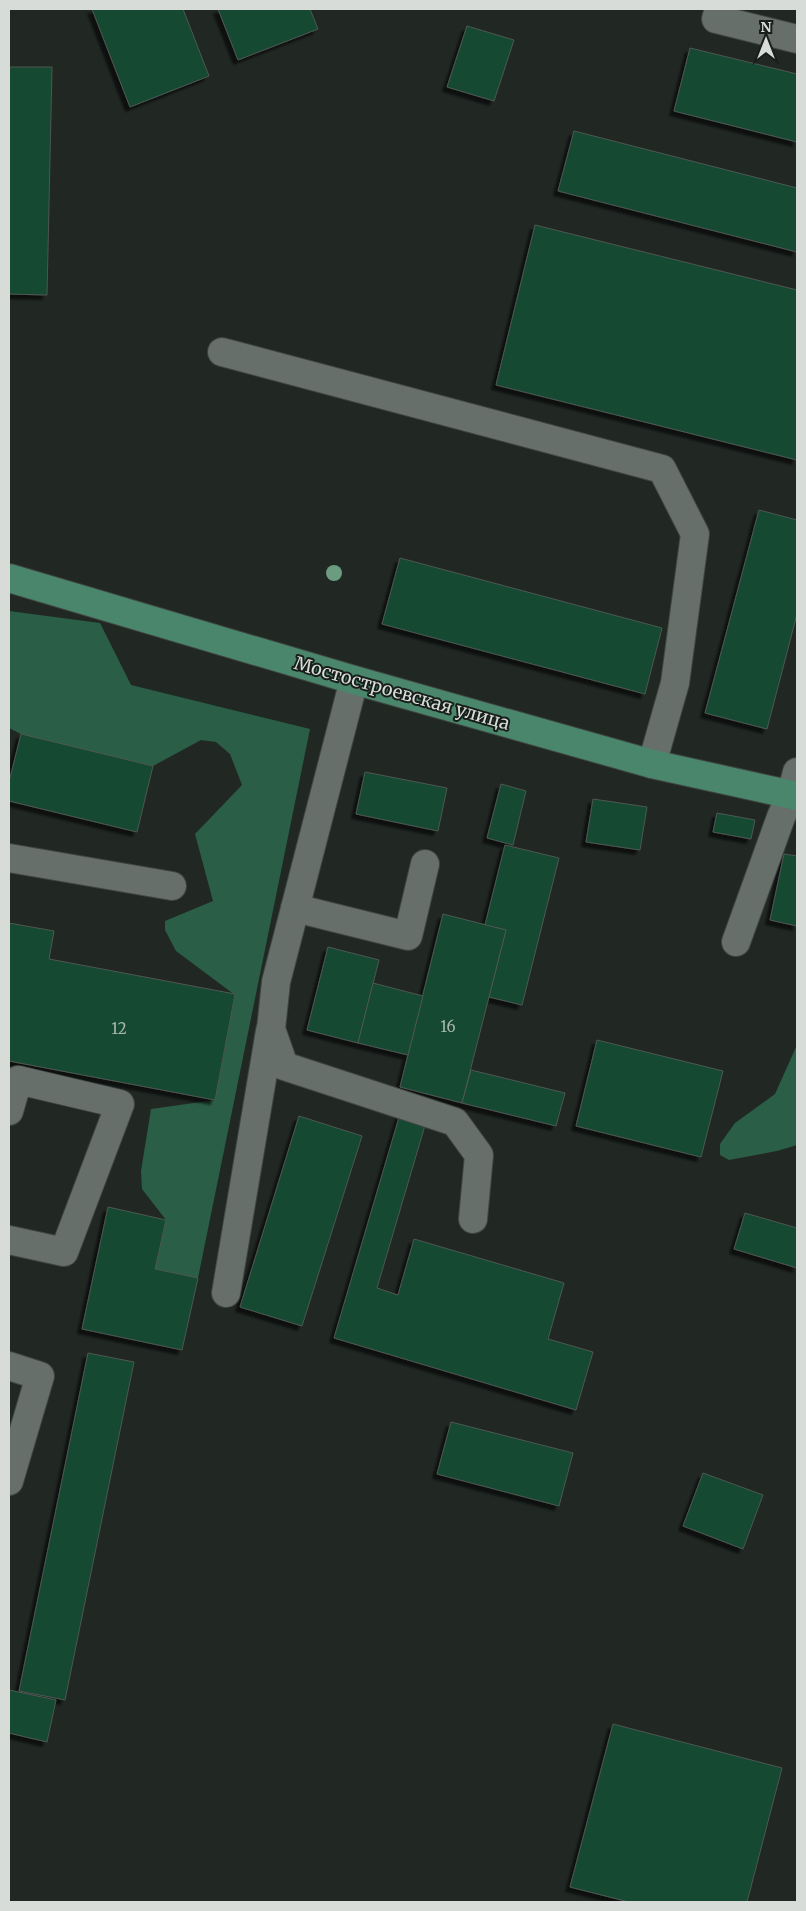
<svg xmlns="http://www.w3.org/2000/svg" width="806" height="1911" font-family="Merriweather,serif">
<style>
.forest{fill:#2b5e46}
.building{fill:#124931;stroke:#4f5753;filter:url(#shadow)}
.lines{fill:none;stroke-linecap:round;stroke-linejoin:round}
.minor-casing{stroke:#3f4642;stroke-width:30}
.major-casing{stroke:#3f4642;stroke-width:30}
.minor{stroke:#676f6a;stroke-width:28}
.major{stroke:#4a866b;stroke-width:28}
.tree{fill:#6b9c82}
.labels{text-anchor:middle;dominant-baseline:central;stroke-width:4;stroke-linejoin:round;paint-order:stroke}
.number-label{font-size:15px;fill:#a6b7af}
.street-label{font-size:18px;fill:#d7dcd9;stroke:#181f1b}
</style>
<defs>
<filter id="shadow"><feDropShadow dx="-4.5" dy="4.5" stdDeviation="1" flood-color="#0009"/></filter>
</defs>
<rect width="100%" height="100%" fill="#212824"/>
<g class="forest">
<path d="M9 611 100 623 131 685 310 729 198 1278 155 1269 166 1220 142 1189 141 1171 151 1109 215 1100 235 995 176 951 165 930V921L213 901 195 834 242 785 230 754 216 742 201 740 153 766 21 734 9 728Z"/>
<path d="M797 1045V1145L777 1151 729 1160 720 1155V1144L735 1123 775 1094Z"/>
</g>
<g class="building">
<path d="M92 9H183L209 76 130 107Z"/>
<path d="M218 9H310L318 29 238 60Z"/>
<path d="M467 26 514 40 494 101 447 87Z"/>
<path d="M690 48 797 74V142L674 111Z"/>
<path d="M9 67H52L47 295 9 294Z"/>
<path d="M574 131 797 188V252L558 191Z"/>
<path d="M535 225 797 290V460L496 385Z"/>
<path d="M759 510 797 520V614L767 729 705 713Z"/>
<path d="M400 558 662 628 645 694 382 624Z"/>
<path d="M21 734 153 766 137 832 9 801V782Z"/>
<path d="M365 772 447 788 438 831 356 814Z"/>
<path d="M501 784 526 791 513 845 487 838Z"/>
<path d="M593 799 647 807 640 850 586 842Z"/>
<path d="M717 813 755 820 751 839 713 832Z"/>
<path d="M505 845 559 858 522 1005 489 997 506 930 485 925Z"/>
<path d="M784 854 797 856V926L770 920Z"/>
<path d="M443 914 506 930 462 1103 400 1087Z"/>
<path d="M9 923 54 931 49 959 235 994 215 1100 9 1061Z"/>
<path d="M328 947 379 960 358 1043 307 1030Z"/>
<path d="M373 983 423 996 408 1055 358 1043Z"/>
<path d="M597 1040 723 1071 701 1157 576 1126Z"/>
<path d="M471 1070 565 1093 556 1126 462 1103Z"/>
<path d="M400 1114 426 1122 377 1288 398 1295 414 1239 564 1283 548 1339 593 1352 576 1410 334 1338Z"/>
<path d="M299 1116 362 1136 302 1326 240 1307Z"/>
<path d="M108 1207 166 1220 155 1269 198 1278 182 1350 82 1329Z"/>
<path d="M745 1213 797 1228V1268L734 1249Z"/>
<path d="M88 1353 134 1362 65 1700 19 1691Z"/>
<path d="M451 1422 573 1453 559 1506 437 1474Z"/>
<path d="M703 1473 763 1495 743 1549 683 1526Z"/>
<path d="M9 1690 56 1700 47 1742 9 1733Z"/>
<path d="M613 1724 782 1768 747 1902H629L570 1887Z"/>
</g>
<g class="lines">
<defs>
<g id="minor">
<path d="M719 9 716 19 797 39"/>
<path d="M222 352 662 469 695 534 675 683 652 764"/>
<path d="M354 680 276 982 271 1029 284 1066 455 1122 479 1155 473 1219"/>
<path d="M9 858 172 886"/>
<path d="M295 908 408 936 425 864"/>
<path d="M736 942 781 817 791 795 797 772"/>
<path d="M9 1111 18 1080 120 1104 64 1252 9 1240"/>
<path d="M226 1293 270 1031"/>
<path d="M9 1366 40 1376 9 1481"/>
</g>
<path id="major" d="M9 578 354 680 652 764 797 796"/>
</defs>
<use href="#minor" class="minor-casing"/>
<use href="#major" class="major-casing"/>
<use href="#minor" class="minor"/>
<use href="#major" class="major"/>
</g>
<circle class="tree" cx="334" cy="573" r="8"/>
<g class="labels">
<g class="number-label">
<text x="448" y="1026">16</text>
<text x="119" y="1028">12</text>
</g>
<g class="street-label">
<text transform="translate(402 693) rotate(16)">Мостостроевская улица</text>
</g>
</g>
<rect width="806" height="1911" fill="none" stroke="#d7dcd9" stroke-width="20"/>
<g transform="translate(766 40)" stroke="#181f1b" stroke-width="4" paint-order="stroke">
<path d="M0-4L9 19L0 12L-9 19Z" fill="#d7dcd9"/>
<text y="-8" font-size="14" font-weight="bold" text-anchor="middle" fill="#d7dcd9">N</text>
</g>
</svg>
